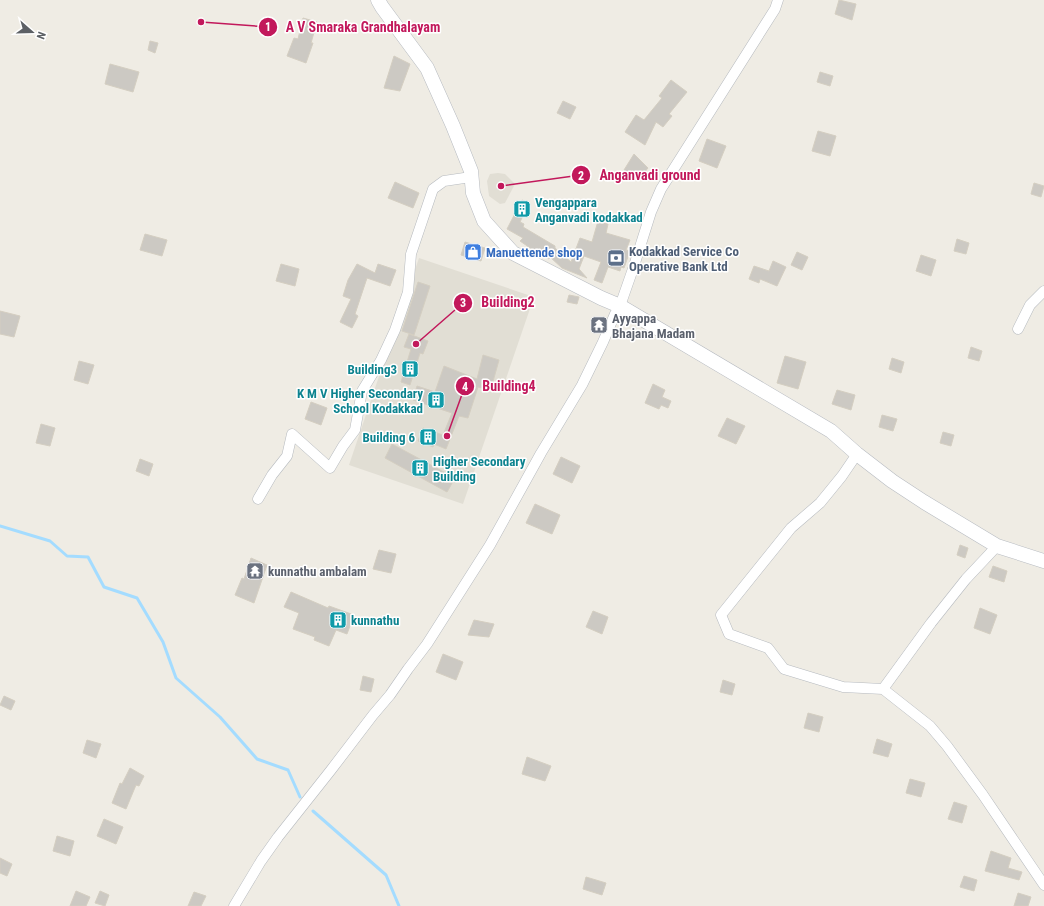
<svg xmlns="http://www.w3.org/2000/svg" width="1044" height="906" font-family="'Roboto Condensed',sans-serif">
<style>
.education{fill:#e1ded4}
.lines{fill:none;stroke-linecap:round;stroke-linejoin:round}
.stream{stroke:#a4dcff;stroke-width:3}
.building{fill:#ccc9c3;stroke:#d4cec1}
.minor-casing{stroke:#b6babf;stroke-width:11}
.secondary-casing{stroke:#b7bbc1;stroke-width:15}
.minor{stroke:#fff;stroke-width:10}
.secondary{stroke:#fff;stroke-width:14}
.labels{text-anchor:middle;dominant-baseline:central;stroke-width:3;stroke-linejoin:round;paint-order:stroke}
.culture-label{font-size:13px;font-weight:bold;fill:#0d838f;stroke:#fff;text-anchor:start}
.service-label{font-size:13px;font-weight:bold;fill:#4e5e75;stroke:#fff;text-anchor:start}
.shop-label{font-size:13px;font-weight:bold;fill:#366cbe;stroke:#fff;text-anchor:start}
.worship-label{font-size:13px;font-weight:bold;fill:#5b616d;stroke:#fff;text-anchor:start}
.leader{fill:none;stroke:#c2185b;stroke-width:1.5}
.callout-dot{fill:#c2185b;stroke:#fff;stroke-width:1.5}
.mark-label{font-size:12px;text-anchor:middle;font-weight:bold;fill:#fff}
.callout-label{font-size:14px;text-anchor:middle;font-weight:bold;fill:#c2185b;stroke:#fff;stroke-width:3;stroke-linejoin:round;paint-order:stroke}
</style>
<rect width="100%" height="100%" fill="#efece4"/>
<g class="education">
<path d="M498 173 505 174 515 184 505 203 500 204 489 196 487 181 490 174Z"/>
<path d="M419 258 534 297 463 504 349 465Z"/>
</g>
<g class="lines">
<g class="stream">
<path d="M0 526 50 541 67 556 88 557 104 587 137 598 163 642 176 678 220 717 257 759 288 770 300 797"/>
<path d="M313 811 386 875 399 906"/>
</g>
</g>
<g class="building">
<path d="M839 0 856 4 852 20 835 14Z"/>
<path d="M303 18 317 22 311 43H313L306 63 287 56 294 38 298 39Z"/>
<path d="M150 41 158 43 155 53 148 50Z"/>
<path d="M394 56 410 64 400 91 384 88Z"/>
<path d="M110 64 139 72 133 92 105 84Z"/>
<path d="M820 72 833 76 830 86 817 82Z"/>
<path d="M671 80 687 92 669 114 672 116 663 127 656 122 645 145 625 132 636 115 644 120 662 98 659 96Z"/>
<path d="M563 101 576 107 570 119 557 113Z"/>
<path d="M818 131 836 136 830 156 812 151Z"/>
<path d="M707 139 726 146 717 168 699 161Z"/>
<path d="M634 154 648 168 637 181 624 170Z"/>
<path d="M395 182 419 193 413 208 388 198Z"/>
<path d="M1034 183 1044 186 1041 197 1031 194Z"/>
<path d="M522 200 529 203 520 222 524 224 523 227 555 246V248L571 262 580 238 592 242 598 221 608 224 606 233 630 240 626 250 630 251 624 268 621 267 620 271 608 267 602 283 594 280 601 262 584 256 579 269 587 278 562 268 550 257 549 259 536 252 520 241 523 238 507 229Z"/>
<path d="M145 234 167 240 162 256 140 250Z"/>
<path d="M957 239 969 243 966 254 954 251Z"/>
<path d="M465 242 485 248 481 261 461 255Z"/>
<path d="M797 252 808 257 802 270 791 265Z"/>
<path d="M921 255 936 260 931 276 916 271Z"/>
<path d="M773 261 786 267 777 286 760 279 759 283 749 279 754 266 769 271Z"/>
<path d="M281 264 299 269 295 286 276 281Z"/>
<path d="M357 264 375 273 378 264 396 270 390 286 367 278 355 314 358 316 352 328 340 322 351 299 343 296 348 280Z"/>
<path d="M418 282 430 286 414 335 402 331Z"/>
<path d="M569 295 579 297 577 304 567 302Z"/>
<path d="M0 311 20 316 14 337 0 334Z"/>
<path d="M409 334 428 341 423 354 420 353 410 385 401 382 411 349 404 347Z"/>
<path d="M971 347 982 351 979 361 968 358Z"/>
<path d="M483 355 499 360 492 385 497 386 495 391 478 387 468 418 459 416 446 449 434 444 433 447 418 441 423 428 443 435 452 413 413 400 417 386 435 392 444 366 477 379Z"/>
<path d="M785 356 806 362 798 389 777 383Z"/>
<path d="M892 358 904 362 901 373 889 369Z"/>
<path d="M79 361 94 365 88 384 74 380Z"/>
<path d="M653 384 665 390 662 397 671 401 668 408 661 405 659 409 645 403Z"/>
<path d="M837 390 855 395 851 410 832 404Z"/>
<path d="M311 402 327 408 321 425 305 419Z"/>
<path d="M882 415 897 419 893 431 879 427Z"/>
<path d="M727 418 745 426 736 444 718 436Z"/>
<path d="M41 424 55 428 50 446 36 443Z"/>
<path d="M943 432 954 435 951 446 940 443Z"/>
<path d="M392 444 455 478 447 492 385 458Z"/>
<path d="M561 457 580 466 572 483 553 474Z"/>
<path d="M140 459 153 464 149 476 136 471Z"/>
<path d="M535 504 560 515 552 534 526 523Z"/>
<path d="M960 545 968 548 965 558 957 555Z"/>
<path d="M379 550 396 554 391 573 373 569Z"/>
<path d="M251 558 267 565 254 603 235 595 242 578 244 579Z"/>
<path d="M993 566 1007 571 1004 582 989 577Z"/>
<path d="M291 592 328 608 329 606 354 615 347 634 336 630 329 646 314 640 315 637 293 629 299 613 284 607Z"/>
<path d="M980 608 997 615 990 634 974 628Z"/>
<path d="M593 611 608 617 602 634 586 627Z"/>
<path d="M474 620 494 624 489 637 468 635Z"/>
<path d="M443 654 463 662 456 680 436 672Z"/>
<path d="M363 676 374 679 371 692 360 690Z"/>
<path d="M723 680 735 684 732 695 720 692Z"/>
<path d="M4 696 15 701 11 710 0 705Z"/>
<path d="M808 713 823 717 819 732 804 728Z"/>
<path d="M877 739 892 744 888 757 873 753Z"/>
<path d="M87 740 101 744 96 758 83 753Z"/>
<path d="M527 757 551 766 545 781 522 774Z"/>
<path d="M130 768 144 776 139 786 136 785 126 809 112 803 120 783 122 784Z"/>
<path d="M910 779 925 783 921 797 906 793Z"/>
<path d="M954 802 967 806 962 823 948 819Z"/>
<path d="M104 819 123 827 116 844 97 836Z"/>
<path d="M57 836 74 841 70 856 53 851Z"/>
<path d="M991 851 1011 858 1008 868 1022 872 1019 880 985 871Z"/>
<path d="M0 858 12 864 7 876 0 873Z"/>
<path d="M964 876 977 880 974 891 960 887Z"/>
<path d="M586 877 606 883 602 895 583 889Z"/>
<path d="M76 891 90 897 86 906H70Z"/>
<path d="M100 891 109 895 105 906 95 903Z"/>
<path d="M194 892 206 896 201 906H188Z"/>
<path d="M1018 893 1031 897 1028 906H1014Z"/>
</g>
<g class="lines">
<defs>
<g id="minor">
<path d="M1018 329 1030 305 1044 291"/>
<path d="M857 454 842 476 820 503 791 528 721 615 729 634 768 648 784 669 843 687 883 689 930 726 947 746 983 795 1044 885"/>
<path d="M258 499 272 475 287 456 292 434 330 468 343 446 355 430 362 391 381 360 395 330 408 292 411 254 433 189 444 181 471 177"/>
<path d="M883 689 931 623 966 579 997 546"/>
<path d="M234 906 261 861 278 837 331 770 373 715 390 695 408 669 427 644 490 545 541 453 582 385 603 342 615 314 620 306 634 266 651 212 661 189 775 9 778 0"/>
</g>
<path id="secondary" d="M378 0 382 7 427 68 453 126 471 171 473 193 484 221 513 253 601 298 620 306 831 431 857 454 892 481 924 502 997 546 1044 561"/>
</defs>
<use href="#minor" class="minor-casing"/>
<use href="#secondary" class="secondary-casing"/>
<use href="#minor" class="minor"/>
<use href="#secondary" class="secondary"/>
</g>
<defs>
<symbol id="building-square" viewBox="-11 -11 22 22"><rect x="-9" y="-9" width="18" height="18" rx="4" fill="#0f9aa8" stroke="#fff"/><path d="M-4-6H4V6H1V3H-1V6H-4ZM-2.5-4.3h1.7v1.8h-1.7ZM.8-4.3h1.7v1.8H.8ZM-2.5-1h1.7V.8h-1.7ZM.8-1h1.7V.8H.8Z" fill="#fff"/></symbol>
<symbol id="shop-square" viewBox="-11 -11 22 22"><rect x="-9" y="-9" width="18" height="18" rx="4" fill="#3f7fe0" stroke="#fff"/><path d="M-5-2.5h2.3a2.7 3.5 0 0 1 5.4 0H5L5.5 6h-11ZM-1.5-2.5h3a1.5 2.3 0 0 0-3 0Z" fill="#fff"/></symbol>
<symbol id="bank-square" viewBox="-11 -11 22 22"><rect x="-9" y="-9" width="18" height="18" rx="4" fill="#5c6f8a" stroke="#fff"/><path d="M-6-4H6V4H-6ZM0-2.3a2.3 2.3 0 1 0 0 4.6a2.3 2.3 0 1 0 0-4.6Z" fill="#fff"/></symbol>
<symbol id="temple-square" viewBox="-11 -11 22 22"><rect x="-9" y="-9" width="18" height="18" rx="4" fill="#6b7280" stroke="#fff"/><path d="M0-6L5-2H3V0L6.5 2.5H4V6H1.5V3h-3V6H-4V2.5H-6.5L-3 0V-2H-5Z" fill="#fff"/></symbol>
</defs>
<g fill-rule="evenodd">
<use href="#building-square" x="512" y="199" width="20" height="20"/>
<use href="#shop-square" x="463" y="242" width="20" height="20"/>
<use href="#bank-square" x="606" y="248" width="20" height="20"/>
<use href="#temple-square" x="589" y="315" width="20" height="20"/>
<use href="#building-square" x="400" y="359" width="20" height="20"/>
<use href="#building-square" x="426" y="390" width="20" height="20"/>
<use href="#building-square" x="418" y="427" width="20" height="20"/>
<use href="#building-square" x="410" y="458" width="20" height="20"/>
<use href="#temple-square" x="245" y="561" width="20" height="20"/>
<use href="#building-square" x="328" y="610" width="20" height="20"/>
</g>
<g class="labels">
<g class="culture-label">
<text x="535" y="202">Vengappara<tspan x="535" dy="15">Anganvadi kodakkad</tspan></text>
<text x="397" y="369" text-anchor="end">Building3</text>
<text x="423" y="393" text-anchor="end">K M V Higher Secondary<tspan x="423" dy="15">School Kodakkad</tspan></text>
<text x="415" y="437" text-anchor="end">Building 6</text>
<text x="433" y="461">Higher Secondary<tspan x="433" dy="15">Building</tspan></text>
<text x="351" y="620">kunnathu</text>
</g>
<g class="service-label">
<text x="629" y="251">Kodakkad Service Co<tspan x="629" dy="15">Operative Bank Ltd</tspan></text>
</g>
<g class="shop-label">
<text x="486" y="252">Manuettende shop</text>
</g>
<g class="worship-label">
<text x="612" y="318">Ayyappa<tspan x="612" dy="15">Bhajana Madam</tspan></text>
<text x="268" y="571">kunnathu ambalam</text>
</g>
</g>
<path class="leader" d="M201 22L268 27M501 186L581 175M416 344L463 303M447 436L465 386"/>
<g class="callout-dot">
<circle cx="201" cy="22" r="4"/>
<circle cx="501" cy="186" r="4"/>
<circle cx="416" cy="344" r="4"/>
<circle cx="447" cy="436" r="4"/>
<circle cx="268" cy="27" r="10"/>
<circle cx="581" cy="175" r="10"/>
<circle cx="463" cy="303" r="10"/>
<circle cx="465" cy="386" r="10"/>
</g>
<g class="mark-label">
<text x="268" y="31">1</text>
<text x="581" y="180">2</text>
<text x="463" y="307">3</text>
<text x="465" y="391">4</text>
</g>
<g class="callout-label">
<text x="363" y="32">A V Smaraka Grandhalayam</text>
<text x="650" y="180">Anganvadi ground</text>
<text x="508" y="307">Building2</text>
<text x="509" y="391">Building4</text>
</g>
<g transform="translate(32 32) rotate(110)" stroke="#ffffff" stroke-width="3" paint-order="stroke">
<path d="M0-3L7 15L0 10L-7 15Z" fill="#5c6065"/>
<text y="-6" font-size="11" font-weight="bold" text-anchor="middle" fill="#5c6065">N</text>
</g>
</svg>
